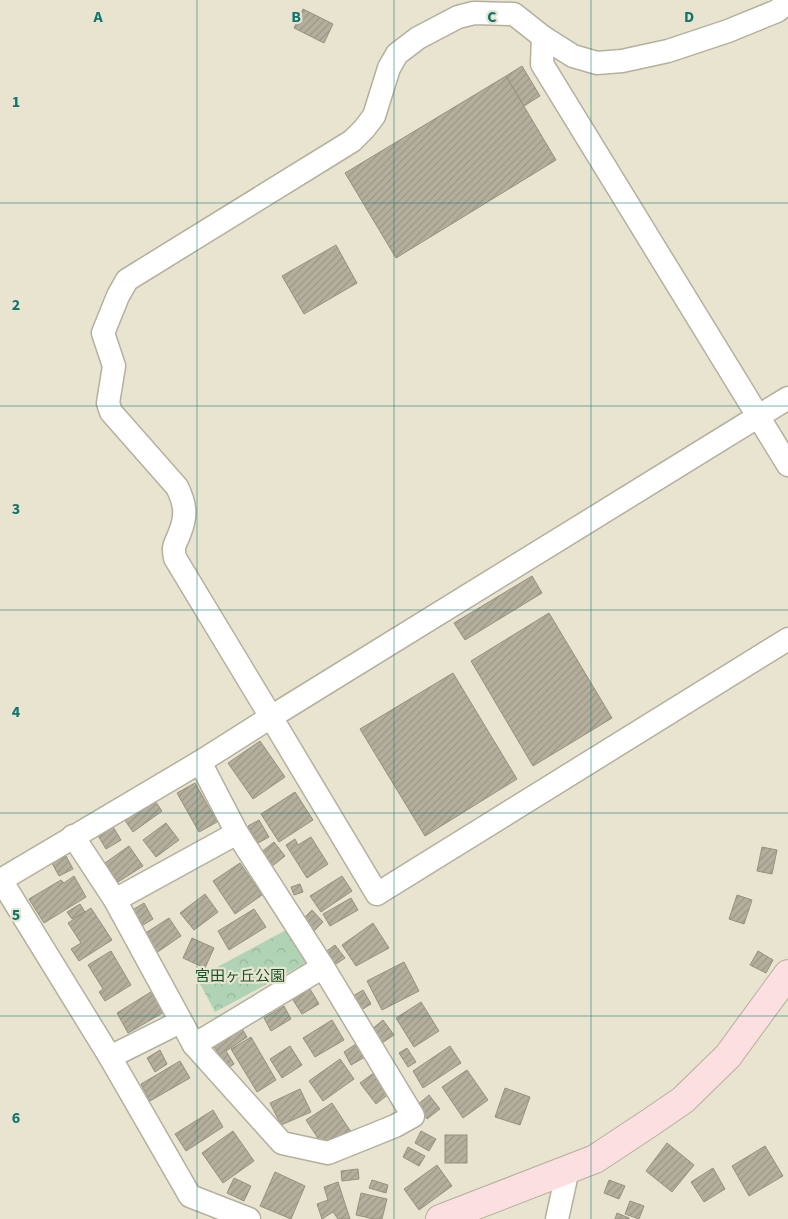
<svg xmlns="http://www.w3.org/2000/svg" width="788" height="1219" font-family="'Source Sans 3','Noto Sans JP',sans-serif">
<style>
.forest{fill:url(#forest-crowns)}
.building{fill:url(#building-hatch);stroke:#96917f}
.lines{fill:none;stroke-linecap:round;stroke-linejoin:round}
.street-casing{stroke:#b4b09d;stroke-width:25}
.secondary-casing{stroke:#b4b09d;stroke-width:30}
.street{stroke:#fff;stroke-width:22}
.secondary{stroke:#fcdfe0;stroke-width:28}
.grid{fill:none;stroke:#0f766e;stroke-width:1;stroke-opacity:0.55}
.labels{text-anchor:middle;dominant-baseline:central;stroke-width:4.5;stroke-linejoin:round;paint-order:stroke}
.park-label{font-size:15px;fill:#15552a;stroke:#e9e4d0}
.grid-label{font-size:16px;text-anchor:middle;font-weight:bold;fill:#0f766e;stroke:#e9e4d0;stroke-width:4.5;stroke-linejoin:round;paint-order:stroke}
</style>
<defs>
<pattern id="forest-crowns" width="20" height="18" patternUnits="userSpaceOnUse" patternTransform="scale(1.25)"><rect width="20" height="18" fill="#b0d3b6"/><path d="M2 6a3 3 0 1 1 6 0M12 15a3 3 0 1 1 6 0" fill="none" stroke="#97b59c"/></pattern>
<pattern id="building-hatch" width="6" height="6" patternUnits="userSpaceOnUse" patternTransform="scale(1.25)"><rect width="6" height="6" fill="#b4af9d"/><path d="M-1 1l2-2M0 6l6-6M5 7l2-2" fill="none" stroke="#9a9686"/></pattern>
</defs>
<rect width="100%" height="100%" fill="#e9e4d0"/>
<path class="forest" d="M288 929 306 963 215 1012 197 978Z"/>
<g class="building">
<path d="M303 9 333 24 324 43 294 28Z"/>
<path d="M522 66 540 96 524 106 506 76Z"/>
<path d="M506 76 556 160 396 258 345 173Z"/>
<path d="M336 245 357 283 304 314 282 276Z"/>
<path d="M532 576 542 593 465 640 454 623Z"/>
<path d="M549 613 612 718 533 766 471 661Z"/>
<path d="M453 673 517 779 425 836 360 729Z"/>
<path d="M260 741 285 777 253 799 228 763Z"/>
<path d="M195 783 217 822 199 832 177 793Z"/>
<path d="M295 792 313 820 279 842 261 814Z"/>
<path d="M153 798 162 811 133 832 124 819Z"/>
<path d="M259 820 269 837 258 843 248 826Z"/>
<path d="M166 823 179 840 156 857 143 840Z"/>
<path d="M112 825 121 840 106 849 97 834Z"/>
<path d="M311 837 328 864 307 878 286 845 295 839 298 845Z"/>
<path d="M274 842 285 856 271 867 260 853Z"/>
<path d="M129 846 143 866 118 882 105 863Z"/>
<path d="M762 847 777 850 772 874 757 871Z"/>
<path d="M66 856 73 869 59 876 52 863Z"/>
<path d="M240 863 262 895 235 914 213 881Z"/>
<path d="M74 876 86 897 44 923 29 899 61 880 64 883Z"/>
<path d="M342 876 352 891 321 912 310 896Z"/>
<path d="M300 884 303 892 294 895 291 887Z"/>
<path d="M205 894 218 912 194 930 180 913Z"/>
<path d="M737 895 752 900 744 924 729 919Z"/>
<path d="M351 898 358 910 330 926 323 914Z"/>
<path d="M144 903 153 919 138 928 129 912Z"/>
<path d="M80 904 85 912 72 919 67 912Z"/>
<path d="M91 908 112 940 79 961 71 949 81 943 68 923Z"/>
<path d="M254 909 266 927 229 950 218 931Z"/>
<path d="M312 910 323 922 313 932 302 920Z"/>
<path d="M169 918 181 936 156 953 144 934Z"/>
<path d="M373 923 389 948 356 966 342 945Z"/>
<path d="M192 938 214 948 205 968 183 958Z"/>
<path d="M335 945 345 958 333 966 324 953Z"/>
<path d="M111 951 131 985 105 1001 99 992 103 989 88 965Z"/>
<path d="M758 951 773 960 766 973 750 965Z"/>
<path d="M404 962 419 991 382 1010 367 981Z"/>
<path d="M310 989 319 1004 302 1014 293 1000Z"/>
<path d="M154 990 166 1011 128 1033 117 1013Z"/>
<path d="M363 990 371 1004 361 1010 353 996Z"/>
<path d="M421 1002 439 1031 414 1047 396 1018Z"/>
<path d="M284 1006 291 1019 271 1031 264 1018Z"/>
<path d="M332 1020 344 1040 315 1057 303 1038Z"/>
<path d="M383 1020 394 1035 382 1043 372 1029Z"/>
<path d="M241 1027 247 1037 226 1051 234 1064 228 1068 213 1045Z"/>
<path d="M251 1037 276 1080 257 1092 231 1049Z"/>
<path d="M356 1044 365 1057 351 1065 344 1052Z"/>
<path d="M290 1046 302 1065 282 1078 270 1059Z"/>
<path d="M450 1046 461 1063 423 1088 413 1071Z"/>
<path d="M407 1048 416 1062 408 1067 399 1053Z"/>
<path d="M160 1050 167 1064 155 1072 147 1058Z"/>
<path d="M340 1059 354 1079 323 1101 309 1081Z"/>
<path d="M180 1061 190 1078 150 1101 141 1084Z"/>
<path d="M467 1070 488 1100 463 1118 442 1087Z"/>
<path d="M375 1072 390 1093 376 1104 360 1083Z"/>
<path d="M505 1088 530 1097 520 1125 495 1117Z"/>
<path d="M300 1089 311 1112 281 1125 270 1103Z"/>
<path d="M429 1095 440 1109 427 1119 416 1106Z"/>
<path d="M332 1103 351 1132 325 1149 306 1120Z"/>
<path d="M213 1110 223 1127 186 1151 175 1134Z"/>
<path d="M233 1131 254 1161 223 1183 202 1153Z"/>
<path d="M421 1131 436 1139 429 1151 415 1143Z"/>
<rect x="445" y="1135" width="22" height="28"/>
<path d="M667 1143 694 1165 672 1192 646 1171Z"/>
<path d="M765 1146 783 1176 749 1196 732 1166Z"/>
<path d="M408 1147 425 1156 419 1166 403 1157Z"/>
<path d="M437 1165 452 1186 419 1210 404 1189Z"/>
<path d="M713 1168 725 1189 704 1202 691 1182Z"/>
<path d="M358 1169 359 1179 342 1181 341 1171Z"/>
<path d="M275 1172 305 1186 291 1219 260 1206Z"/>
<path d="M234 1178 251 1186 244 1201 227 1193Z"/>
<path d="M372 1180 388 1185 386 1193 369 1188Z"/>
<path d="M609 1180 625 1186 619 1199 604 1193Z"/>
<path d="M338 1182 350 1219H338L333 1212 322 1219 317 1204 328 1200 324 1187Z"/>
<path d="M361 1193 387 1199 382 1219H374L356 1215Z"/>
<path d="M630 1201 644 1206 639 1219 625 1214Z"/>
<path d="M617 1213 629 1218V1219H615Z"/>
</g>
<g class="lines">
<defs>
<g id="street">
<path d="M543 37 542 64 788 465"/>
<path d="M788 398 271 717 377 894 788 639"/>
<path d="M73 836 115 900 194 1045 282 1143 328 1153 395 1126 413 1116 323 967 237 833 200 762"/>
<path d="M115 900 237 833"/>
<path d="M194 1045 323 967"/>
<path d="M110 1057 180 1022"/>
<path d="M249 1219 190 1196 110 1057 1 880 200 762 271 717 175 558C172 543 176 545 180 532 187 515 185 503 177 487L111 412 108 403 114 366 103 333 118 296 127 280 352 141 364 129 374 116 389 68 397 54 418 38 458 17 474 13 514 14 543 37 573 56 597 63 622 61 668 51 728 31 777 11 788 2"/>
<path d="M557 1219 568 1169"/>
</g>
<path id="secondary" d="M440 1219 595 1159 648 1124 683 1100 728 1056 788 974"/>
</defs>
<use href="#street" class="street-casing"/>
<use href="#secondary" class="secondary-casing"/>
<use href="#street" class="street"/>
<use href="#secondary" class="secondary"/>
</g>
<path class="grid" d="M197 0V1219M394 0V1219M591 0V1219M0 203H788M0 406H788M0 610H788M0 813H788M0 1016H788"/>
<g class="labels">
<g class="park-label">
<text x="240" y="976">宮田ヶ丘公園</text>
</g>
</g>
<g class="grid-label">
<text x="98" y="22">A</text>
<text x="296" y="22">B</text>
<text x="492" y="22">C</text>
<text x="689" y="22">D</text>
<text x="16" y="107">1</text>
<text x="16" y="310">2</text>
<text x="16" y="514">3</text>
<text x="16" y="717">4</text>
<text x="16" y="920">5</text>
<text x="16" y="1123">6</text>
</g>
</svg>
